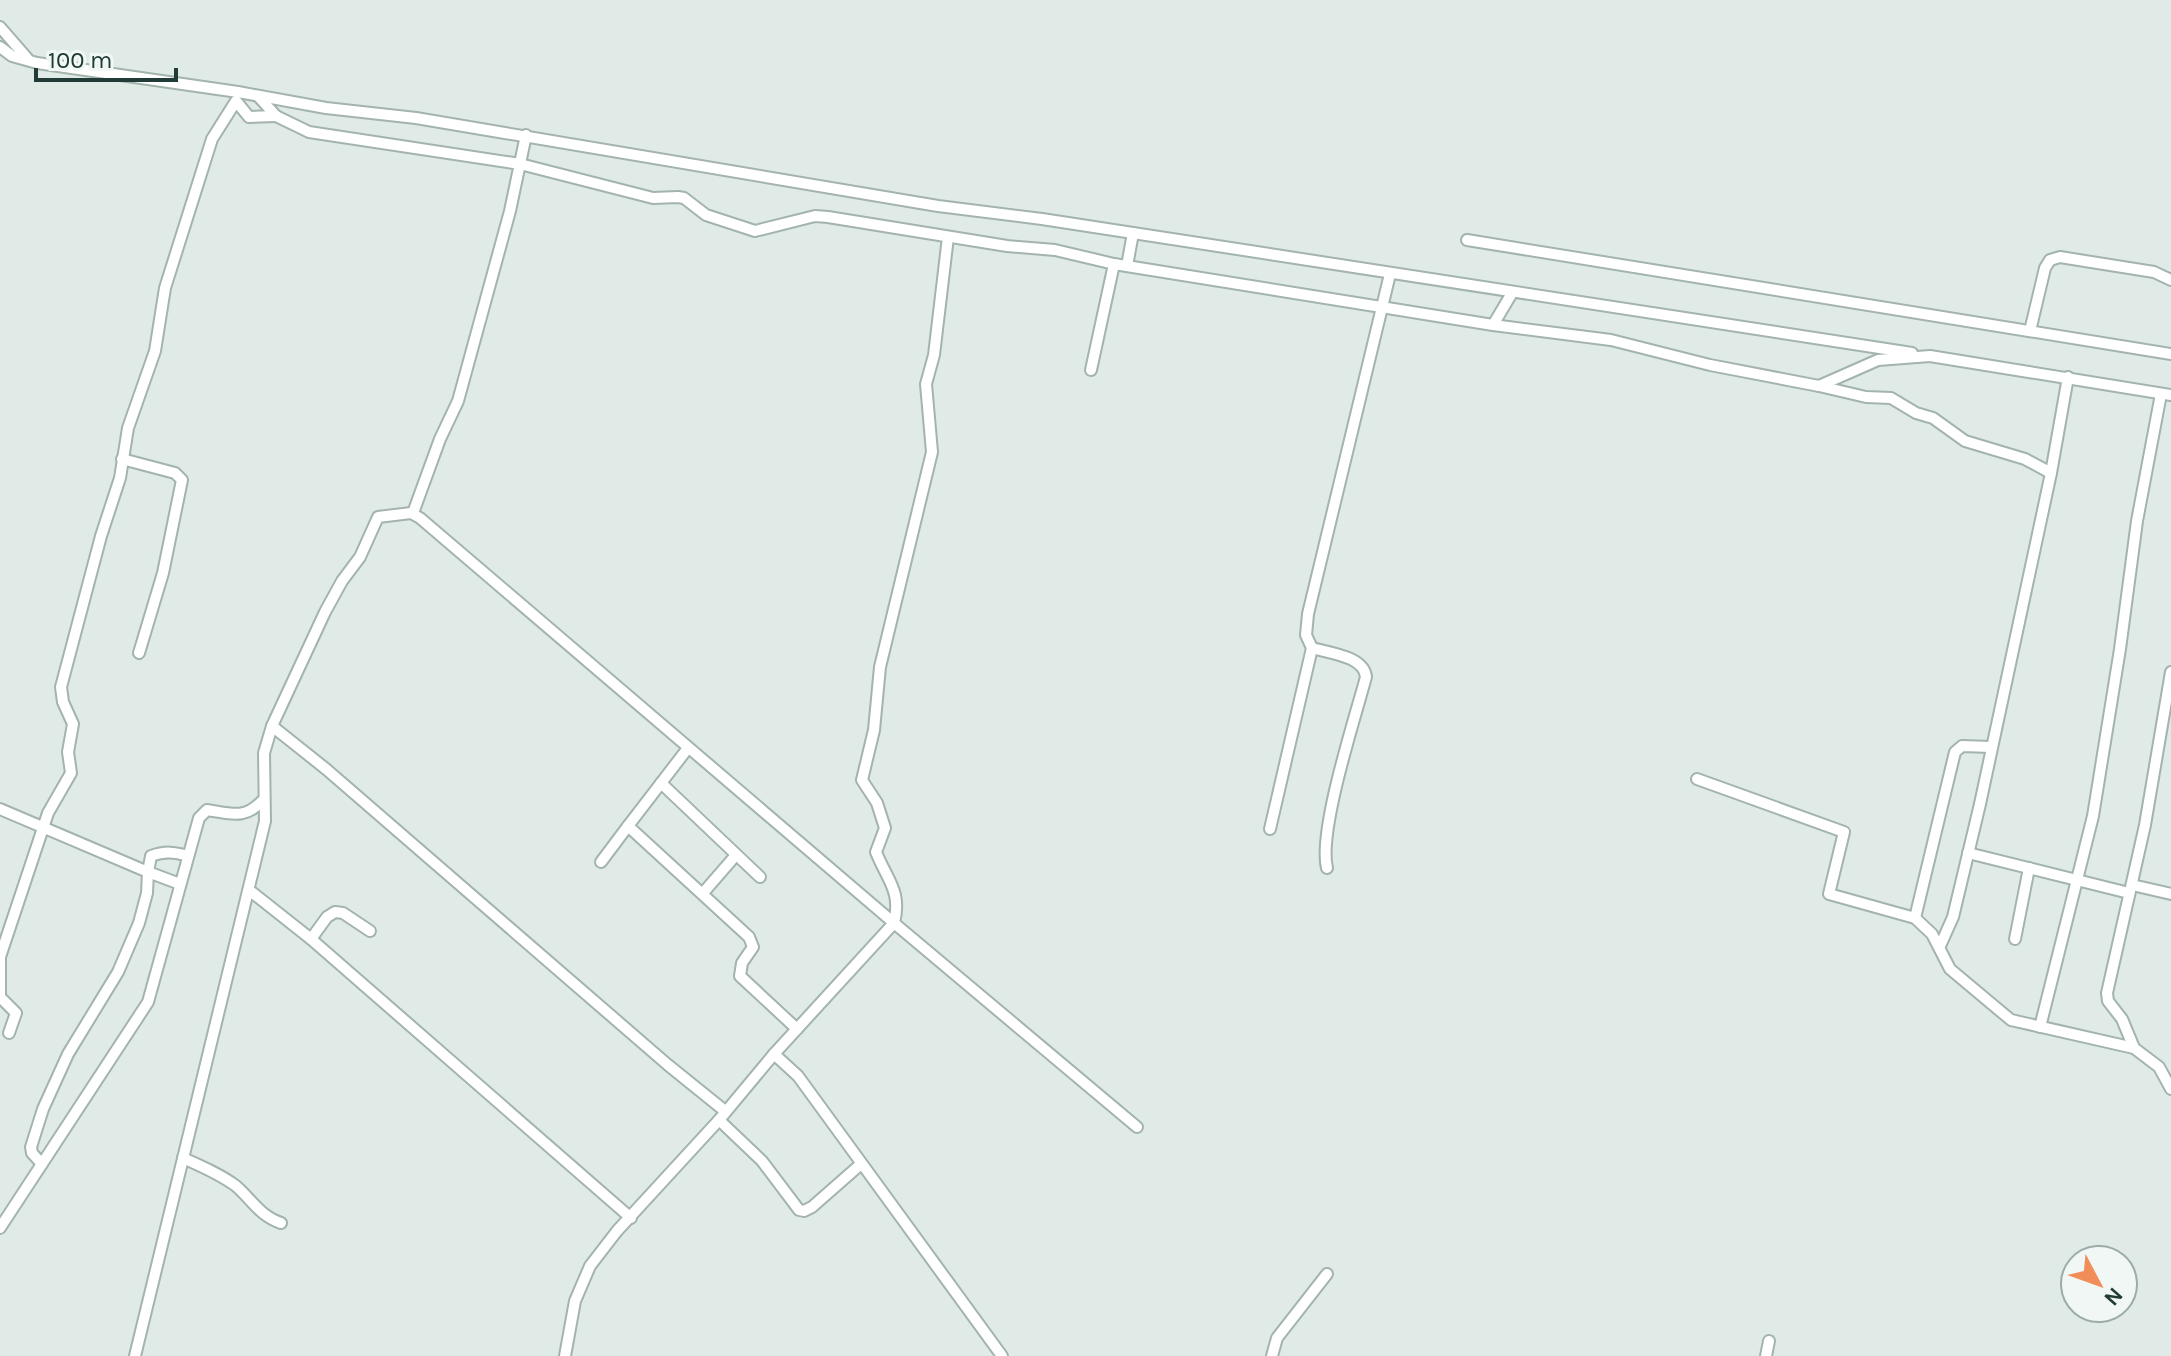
<svg xmlns="http://www.w3.org/2000/svg" width="2171" height="1356" font-family="Karla,sans-serif">
<style>
.lines{fill:none;stroke-linecap:round;stroke-linejoin:round}
.minor-casing{stroke:#a3b3ae;stroke-width:14}
.minor{stroke:#fff;stroke-width:10}
</style>
<rect width="100%" height="100%" fill="#e0ebe7"/>
<g class="lines">
<defs>
<g id="minor">
<path d="M0 27 27 58"/>
<path d="M0 47 12 56 37 63 238 92 326 108 416 118 938 206 1042 219 1912 353"/>
<path d="M258 96 276 116 309 132 520 164 653 198 678 197 684 198 706 215 755 231 815 216 828 217 1007 246 1055 250 1114 264 1493 325 1611 340 1710 365 1819 386 1878 360 1930 356 2171 395"/>
<path d="M1467 240 2171 354"/>
<path d="M1127 266 1133 233"/>
<path d="M1493 325 1512 293"/>
<path d="M2030 331 2045 268 2050 260 2060 257 2154 272 2171 280"/>
<path d="M1091 370 1114 264"/>
<path d="M1819 386 1866 397 1891 398 1916 413 1933 418 1965 441 2025 459 2051 473"/>
<path d="M122 459 175 473 182 480 163 573 139 653"/>
<path d="M413 513 440 439 458 401 510 211 526 135"/>
<path d="M1312 648C1329 653 1364 656 1366 677 1355 718 1318 831 1327 868"/>
<path d="M272 726 326 769 668 1065 725 1111"/>
<path d="M688 748 628 826 749 937 753 947 742 963 740 976 797 1029"/>
<path d="M1697 779 1844 832 1829 894 1915 918 1932 934 1950 969 2011 1020 2134 1048 2159 1067 2171 1089"/>
<path d="M661 783 760 877"/>
<path d="M0 809 148 872 147 893 139 923 118 972 68 1054 43 1109 31 1147 32 1153 42 1164"/>
<path d="M1270 829 1312 648 1306 635 1308 614 1390 274"/>
<path d="M1968 853 2129 893"/>
<path d="M601 862 628 826"/>
<path d="M180 884 148 872 151 856C165 851 174 852 188 856"/>
<path d="M2132 885 2171 894"/>
<path d="M249 890 311 939 631 1218"/>
<path d="M703 893 736 855"/>
<path d="M1915 918 1955 752 1962 746 1991 747"/>
<path d="M311 939 327 917 335 912 343 913 370 931"/>
<path d="M2015 939 2029 868"/>
<path d="M1940 946 1953 917 1980 804 2051 473 2068 377"/>
<path d="M2040 1027 2093 816 2120 649 2137 521 2161 394"/>
<path d="M9 1033 16 1013 0 997V957L48 813 71 773 68 752 73 724 63 702 61 687 101 536 120 478 128 428 155 351 165 288 212 139 236 101 249 117 276 116"/>
<path d="M2134 1048 2122 1019 2108 1001 2107 993 2145 825 2171 672"/>
<path d="M774 1054 894 923C902 891 887 880 876 852L885 828 877 803 862 780 874 730 880 667 932 452 926 384 934 355 948 237"/>
<path d="M719 1120 762 1161 799 1210 804 1211 812 1207 861 1164"/>
<path d="M183 1158C201 1166 220 1174 236 1186 252 1200 260 1216 281 1223"/>
<path d="M0 1228 148 1002 199 818 207 810C233 814 245 820 264 799"/>
<path d="M135 1356 265 821 264 753 272 726 325 612 342 581 360 557 378 517 411 513 420 518 894 923 1137 1127"/>
<path d="M565 1356 575 1301 590 1266 617 1231 719 1120 774 1054 798 1076 1002 1356"/>
<path d="M1272 1356 1277 1338 1327 1274"/>
<path d="M1766 1356 1769 1341"/>
</g>
</defs>
<use href="#minor" class="minor-casing"/>
<use href="#minor" class="minor"/>
</g>
<g transform="translate(2099 1284) rotate(131)"><circle r="38" fill="#f0f7f4" stroke="#9daca8" stroke-width="2"/>
<path d="M0-6L14 30L0 20L-14 30Z" fill="#f08d58"/>
<text y="-12" font-size="22" font-weight="bold" text-anchor="middle" fill="#213b36">N</text>
</g>
<path d="M36 68v12h140v-12" fill="none" stroke="#213b36" stroke-width="4"/>
<text x="48" y="68" font-size="24" fill="#213b36" stroke="#f0f7f4" stroke-width="6" paint-order="stroke">100 m</text>
</svg>
